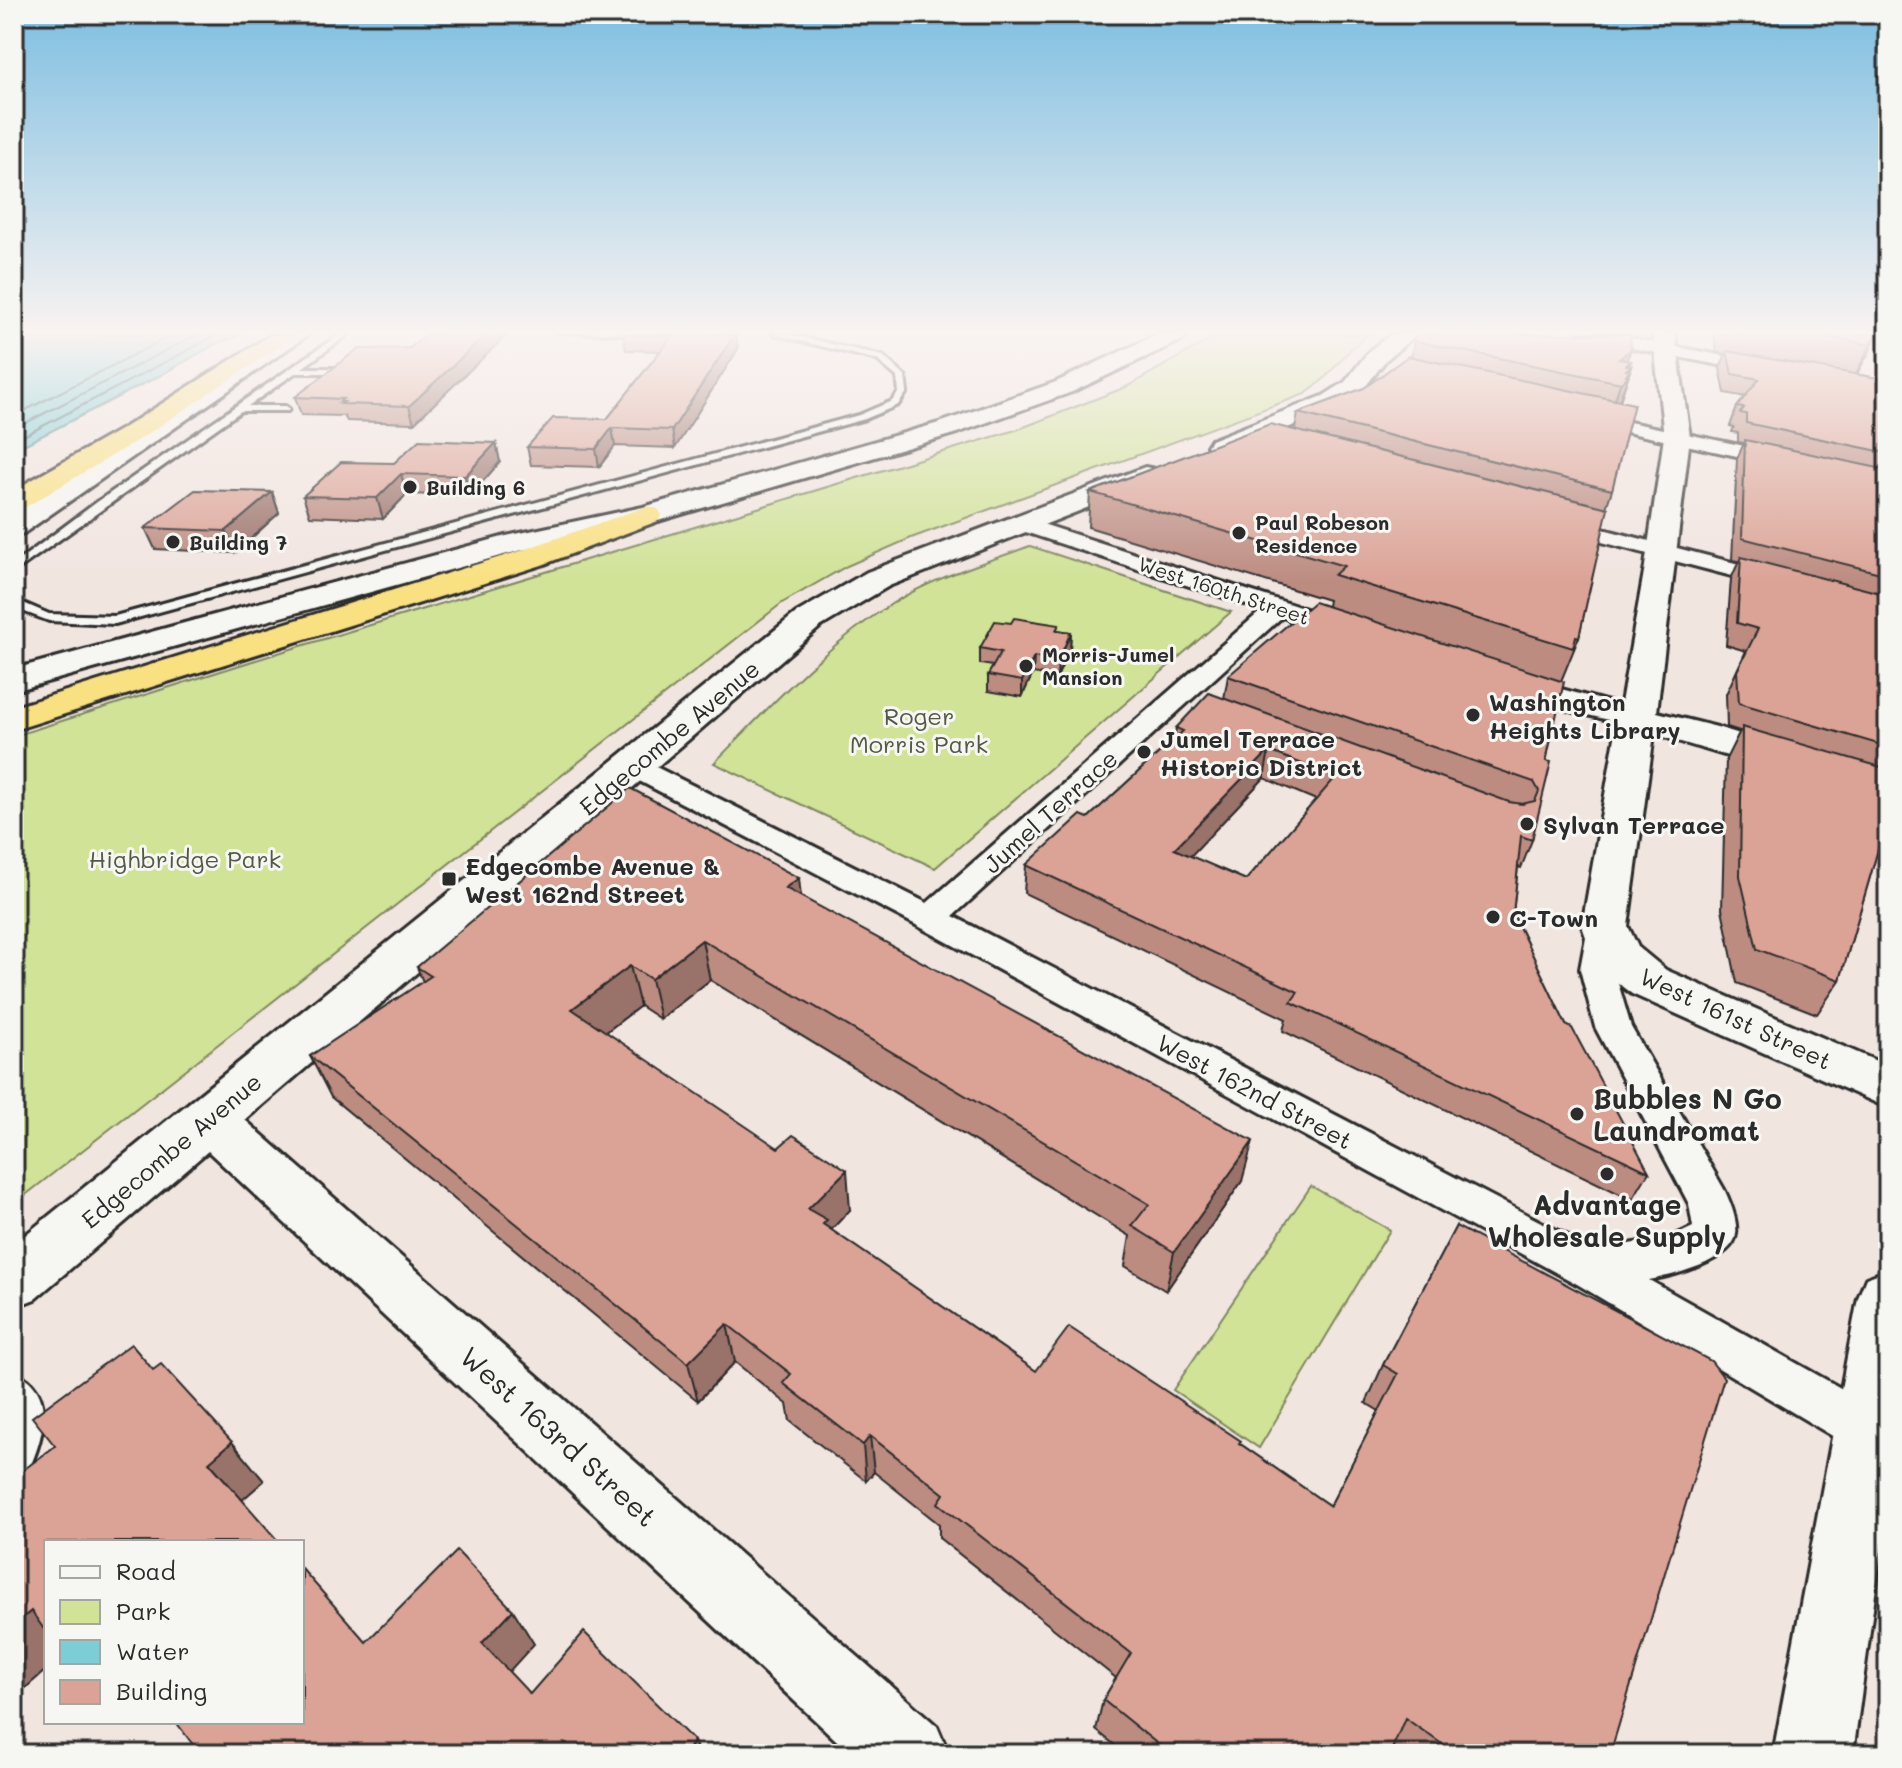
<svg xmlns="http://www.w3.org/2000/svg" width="1902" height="1768" font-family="Mali,sans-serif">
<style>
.green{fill:#d0e397;stroke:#7e8761;stroke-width:2}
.water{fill:#7ccdd6;stroke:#5c8c92;stroke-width:2}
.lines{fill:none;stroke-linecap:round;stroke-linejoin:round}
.shore{stroke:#4b6c6f;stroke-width:2}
.lane-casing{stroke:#2b2b2b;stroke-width:6}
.street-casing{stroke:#2b2b2b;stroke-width:6}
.secondary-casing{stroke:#2b2b2b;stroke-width:6}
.highway-casing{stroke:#2b2b2b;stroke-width:6}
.lane{fill:#f6f6f2;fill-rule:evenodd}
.street{fill:#f6f6f2;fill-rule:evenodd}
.secondary{fill:#f6f6f2;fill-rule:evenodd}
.highway{fill:#f9e181;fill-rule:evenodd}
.wall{fill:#bc8c81;stroke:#2b2b2b;stroke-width:2;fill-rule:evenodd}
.shaded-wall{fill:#997269;stroke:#2b2b2b;stroke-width:2}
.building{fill:#dba396;stroke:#2b2b2b;stroke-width:2;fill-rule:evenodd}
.poi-dot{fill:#2b2b2b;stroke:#f6f6f2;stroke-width:3}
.labels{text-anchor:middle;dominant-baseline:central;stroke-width:6;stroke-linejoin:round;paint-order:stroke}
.far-poi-label{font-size:20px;font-weight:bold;fill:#2b2b2b;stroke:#f6f6f2;text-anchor:start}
.far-street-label{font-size:20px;fill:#2b2b2b;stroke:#f6f6f2}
.poi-label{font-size:24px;font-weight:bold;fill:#2b2b2b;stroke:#f6f6f2;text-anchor:start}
.park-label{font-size:24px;fill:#545946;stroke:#f6f6f2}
.street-label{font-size:24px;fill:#2b2b2b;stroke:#f6f6f2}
.near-poi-label{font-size:28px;font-weight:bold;fill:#2b2b2b;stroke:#f6f6f2;text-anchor:start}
.near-street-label{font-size:28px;fill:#2b2b2b;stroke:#f6f6f2}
</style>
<rect width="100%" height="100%" fill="#f1e5e0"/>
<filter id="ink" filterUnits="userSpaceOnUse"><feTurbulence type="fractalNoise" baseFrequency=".0125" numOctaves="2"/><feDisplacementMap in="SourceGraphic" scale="16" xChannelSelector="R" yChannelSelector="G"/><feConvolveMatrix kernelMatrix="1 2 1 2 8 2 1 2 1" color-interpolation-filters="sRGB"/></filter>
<g filter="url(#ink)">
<g class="green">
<path d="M1220 334H1369C1344 350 1331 378 1305 394L911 538 847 566 782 603 14 1204V736L291 649 1019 429 1126 387Z"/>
<path d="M1030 546 1231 612 935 868 714 763C770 707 824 646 893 603 934 577 984 563 1030 546Z"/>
<path d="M1311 1186 1390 1230 1259 1448 1173 1390Z"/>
</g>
<path class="water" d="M14 334H243L218 343 157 377 14 450Z"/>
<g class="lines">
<g class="shore">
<path d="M14 416 174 334"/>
<path d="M14 429 198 334"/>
<path d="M14 441 219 334"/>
</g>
<defs>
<g id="lane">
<path d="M340 334H349L302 368H334L338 371 337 373H295L248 406H285L289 409 288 411H241L14 572V564L97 502Z"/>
<path d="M773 334H788L883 356 905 376 907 392 898 405 865 419 115 624 49 621 14 608V599L49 614 115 616 859 415 892 401 899 392 897 377 877 360Z"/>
<path d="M14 1372C62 1391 40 1449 23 1482L14 1485V1447L20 1415 14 1399Z"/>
</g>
<g id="street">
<path d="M1577 334H1610L1766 364 1774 369 1766 374 1585 339Z"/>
<path d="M1586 413 1783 454 1793 460 1783 466 1580 422 1577 418Z"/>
<path d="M1021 517 1349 623 1352 628 1349 633 1340 635 1282 617 953 916 1595 1250 1674 1236 1693 1227 1689 1204 1595 1027 1580 969 1588 926 1593 918 1605 915 1617 918 1622 926 1614 969 1631 1027 1725 1191C1730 1202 1738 1221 1736 1234 1733 1261 1671 1276 1649 1280L1885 1413 1888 1420 1885 1447 1868 1454 1851 1447 1577 1284 918 926 624 773 620 767 624 761 634 758 644 761 927 903 1262 610 1013 528 1010 523 1013 518Z"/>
<path d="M1560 518 1786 576 1790 581 1786 586 1778 588 1552 529 1549 524Z"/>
<path d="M1518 677 1648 713 1652 719 1648 725 1638 727 1567 710 1509 691 1505 685 1509 679Z"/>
</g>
<g id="secondary">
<path d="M283 334H309L24 533 14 536V514Z"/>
<path d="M1158 334H1187L1184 339 1072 392 957 433 658 521 522 550 14 691V669L506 536 643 507 939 423 1056 382Z"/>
<path d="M1392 334H1417L1386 360 1361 392 1341 406 1229 452H1211L1207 446 1211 440 1323 396 1345 382 1370 350Z"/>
<path d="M1653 334H1675L1690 437 1657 712 1717 727 1888 779V804L1654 734 1628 926 1638 947 1666 970 1888 1066V1108L1632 994C1608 977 1591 955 1582 926L1645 566 1664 437Z"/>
<path d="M1145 467 1155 469 1159 475 1155 481 889 586 820 627 245 1120 937 1726 949 1754H851L208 1151 35 1299 14 1307V1244L796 613 867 572Z"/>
<path d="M1888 1270V1500L1853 1754H1773L1858 1298 1866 1278Z"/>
</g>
<g id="highway">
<path d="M272 334H298L143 437 24 508 14 511V490L125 427Z"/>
<path d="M648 506 658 509 662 515 658 521 542 565 14 730V707L520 551Z"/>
</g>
</defs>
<use href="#lane" class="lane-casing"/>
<use href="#street" class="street-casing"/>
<use href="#secondary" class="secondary-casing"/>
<use href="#highway" class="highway-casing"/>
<use href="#lane" class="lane"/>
<use href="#street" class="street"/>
<use href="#secondary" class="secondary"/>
<use href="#highway" class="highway"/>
</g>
<g class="wall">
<path d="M427 334H508L414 423 347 421 344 416 301 415 295 397 410 348Z"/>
<path d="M556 334H736L738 349 675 448 615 446 599 467 531 465 527 447 607 419 660 351 626 350 623 336Z"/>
<path d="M1714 334H1877L1857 374 1888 380V815L1840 980 1817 1014 1737 983 1722 909 1726 759 1740 731 1727 727 1726 694 1746 651 1726 645 1731 579 1739 561 1732 560 1737 459 1744 443 1738 442V433L1732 432 1734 427 1730 426 1737 407 1745 397 1725 393 1720 368 1726 354 1717 352Z"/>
<path d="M1414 341 1631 361 1629 366H1631L1629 371H1630L1620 401 1612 490 1606 508 1579 637 1561 681 1532 840 1521 868 1518 867 1513 914 1566 1025 1649 1172 1632 1200 1283 1031 1286 1019 1024 893 1026 865 1088 818 1174 739 1176 728 1224 699 1228 676 1327 606 1328 600 1088 527 1090 492 1295 430 1298 413 1364 388 1411 357ZM1264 778 1316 800 1246 880 1190 856Z"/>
<path d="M496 443 500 462 470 496 407 494 383 519 310 516 303 496 394 463Z"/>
<path d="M272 492 279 513 235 553 155 549 145 528Z"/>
<path d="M1058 630 1071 632 1070 648 1057 677 1033 673 1022 697 988 691V675L993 666 980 664V648Z"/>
<path d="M801 897 1242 1181 1166 1291 1125 1266 1130 1236 710 980 660 1019 640 1006 606 1032 850 1210 831 1230 1036 1371 1240 1444 1330 1506 1379 1411 1366 1403 1383 1365 1456 1226 1610 1754H1394L1391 1752 1390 1754H1126L1096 1730 1103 1700 1116 1678 939 1538V1524L874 1472 866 1481 790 1421 787 1404 735 1362 698 1401 331 1097 310 1056 423 982 417 967Z"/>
</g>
<g class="shaded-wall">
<path d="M487 334H508L414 423 409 406Z"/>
<path d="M735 334H736L738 349 675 448 672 430Z"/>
<path d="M1876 334H1877L1869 353 1854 378Z"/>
<path d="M1631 349 1620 379 1619 359Z"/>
<path d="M1631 361 1628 368 1631 366 1628 373 1630 371 1617 407 1610 415 1626 365Z"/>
<path d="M612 428 615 446 599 467 596 449Z"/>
<path d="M496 443 500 462 470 496 465 476Z"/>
<path d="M401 474 407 494 383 519 377 498Z"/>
<path d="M272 492 279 513 235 553 226 531Z"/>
<path d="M1071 632 1070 648 1057 677 1058 661Z"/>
<path d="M1034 657 1033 673 1022 697V681Z"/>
<path d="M1269 751 1264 778 1170 878 1174 849Z"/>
<path d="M799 878 803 917 785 888Z"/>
<path d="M702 940 710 980 660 1019 651 979Z"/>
<path d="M630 966 640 1006 584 1049 572 1009Z"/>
<path d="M1253 1141 1242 1181 1166 1291 1174 1252Z"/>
<path d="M847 1170 850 1210 828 1233 808 1209Z"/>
<path d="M727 1324 735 1362 698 1401 688 1363Z"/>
<path d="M870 1436 874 1472 866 1481 863 1445Z"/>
<path d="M232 1442 264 1481 242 1500 209 1462Z"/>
<path d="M513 1610 534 1644 505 1676 482 1643Z"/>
<path d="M31 1611 46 1622V1670L14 1698V1625Z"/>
<path d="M694 1741 699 1754H684Z"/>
</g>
<g class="building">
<path d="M427 334H487L409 406 341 404 344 402H339L343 399 295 397 358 349 410 348Z"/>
<path d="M623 334H735L672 430 612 428 596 449 527 447 553 418 607 419 672 336Z"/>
<path d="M1417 334H1630L1631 349 1619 359 1631 361 1626 365 1631 366 1626 370 1630 371 1626 375 1628 376 1621 383 1414 341Z"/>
<path d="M1809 334H1876L1870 345Z"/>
<path d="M1727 351 1888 380V453L1746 423V414L1740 413 1744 408 1737 407 1759 379 1732 374Z"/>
<path d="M1408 356 1634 404 1612 490 1298 413 1364 388Z"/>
<path d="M1270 424 1608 508 1579 637 1576 636 1573 648 1334 575 1344 566 1090 492Z"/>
<path d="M419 440 496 443 465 476 401 474 377 498 303 496 341 462 394 463Z"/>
<path d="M1745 440 1888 470V575L1742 538Z"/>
<path d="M195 490 272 492 226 531 145 528Z"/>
<path d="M1741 557 1888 595V747L1739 703 1737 671 1758 629 1737 623Z"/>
<path d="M1314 602 1564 682 1546 761 1551 762 1532 840 1521 836 1513 914 1566 1025 1572 1028 1649 1172 1291 1002 1298 992 1026 865 1081 815 1088 818 1183 731 1176 728 1209 693 1509 802 1522 804 1535 801 1539 791 1534 782 1228 676ZM1269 751 1336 777 1246 880 1174 849Z"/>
<path d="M1014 618 1059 625 1056 630 1071 632 1058 661 1034 657 1022 681 988 675 1001 652 980 648 995 621 1011 623Z"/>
<path d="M1742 727 1888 769V815L1840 980 1757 949 1740 876Z"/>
<path d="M630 788 799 878 785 888 1253 1141 1174 1252 1132 1226 1149 1204 702 940 651 979 630 966 572 1009 778 1148 793 1135 847 1170 808 1209 827 1220 823 1224 1036 1371 1069 1327 1241 1441 1239 1443 1330 1506 1398 1374 1383 1365 1456 1226 1711 1361 1724 1378 1610 1754H1456L1405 1718 1390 1754H1170L1103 1700 1131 1653 938 1503 944 1494 870 1436 863 1445 783 1383 791 1374 727 1324 688 1363 310 1056 431 976 417 967Z"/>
<path d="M131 1344 153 1370 161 1364 232 1442 209 1462 279 1542H46V1632L31 1611 14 1625V1477L55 1446 32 1417Z"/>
<path d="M457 1551 513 1610 482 1643 530 1694 584 1632 694 1741 684 1754H200L176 1722H302V1569L366 1642Z"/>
</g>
</g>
<linearGradient id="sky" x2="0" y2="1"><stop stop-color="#7dbee1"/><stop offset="0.57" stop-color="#f9f3f1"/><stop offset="1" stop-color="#f9f3f1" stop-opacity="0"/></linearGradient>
<rect width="1902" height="582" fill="url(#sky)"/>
<g class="poi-dot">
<circle cx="410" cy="487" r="8"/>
<circle cx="1239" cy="533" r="8"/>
<circle cx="173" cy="542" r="8"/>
<circle cx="1026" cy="666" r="8"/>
<circle cx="1473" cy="715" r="8"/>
<circle cx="1144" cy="752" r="8"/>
<circle cx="1527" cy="824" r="8"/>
<rect x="441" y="871" width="16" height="16" rx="4"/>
<circle cx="1493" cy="917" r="8"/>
<circle cx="1577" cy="1114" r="8"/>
<circle cx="1607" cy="1174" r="8"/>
</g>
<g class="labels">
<g class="far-poi-label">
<text x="426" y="487">Building 6</text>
<text x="1255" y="522">Paul Robeson<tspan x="1255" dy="23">Residence</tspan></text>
<text x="189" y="542">Building 7</text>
<text x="1042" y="654">Morris-Jumel<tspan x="1042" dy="23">Mansion</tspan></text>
</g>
<g class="far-street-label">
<text transform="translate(1224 590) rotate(18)">West 160th Street</text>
</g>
<g class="poi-label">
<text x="1489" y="701">Washington<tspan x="1489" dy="28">Heights Library</tspan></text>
<text x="1160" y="738">Jumel Terrace<tspan x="1160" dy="28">Historic District</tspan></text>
<text x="1543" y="824">Sylvan Terrace</text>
<text x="465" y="865">Edgecombe Avenue &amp;<tspan x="465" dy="28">West 162nd Street</tspan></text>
<text x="1509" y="917">C-Town</text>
</g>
<g class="park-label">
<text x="919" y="715">Roger<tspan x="919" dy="28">Morris Park</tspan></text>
<text x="185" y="858">Highbridge Park</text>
</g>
<g class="street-label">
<text transform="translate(669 737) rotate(-40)">Edgecombe Avenue</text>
<text transform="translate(1050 811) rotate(-42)">Jumel Terrace</text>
<text transform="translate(1736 1018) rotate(25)">West 161st Street</text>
<text transform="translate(1255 1091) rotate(28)">West 162nd Street</text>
<text transform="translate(171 1150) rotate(-40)">Edgecombe Avenue</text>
</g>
<g class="near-poi-label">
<text x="1593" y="1098">Bubbles N Go<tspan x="1593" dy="32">Laundromat</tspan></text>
<text x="1607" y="1204" text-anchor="middle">Advantage<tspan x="1607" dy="32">Wholesale Supply</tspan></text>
</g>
<g class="near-street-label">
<text transform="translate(559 1436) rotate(42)">West 163rd Street</text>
</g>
</g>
<rect width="1902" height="1768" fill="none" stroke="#f6f6f2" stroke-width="48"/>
<rect x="24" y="24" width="1854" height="1720" fill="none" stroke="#2b2b2b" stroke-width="3" filter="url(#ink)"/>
<rect x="44" y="1540" width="260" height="184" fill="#f6f6f2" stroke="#a5a5a2" stroke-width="2"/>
<rect x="60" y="1566" width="40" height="12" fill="#f6f6f2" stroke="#a5a5a2" stroke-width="2"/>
<text x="116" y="1580" font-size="24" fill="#2b2b2b">Road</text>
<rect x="60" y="1600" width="40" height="24" fill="#d0e397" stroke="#a5a5a2" stroke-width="2"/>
<text x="116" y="1620" font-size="24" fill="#2b2b2b">Park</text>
<rect x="60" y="1640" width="40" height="24" fill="#7ccdd6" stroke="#a5a5a2" stroke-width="2"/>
<text x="116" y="1660" font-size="24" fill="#2b2b2b">Water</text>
<rect x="60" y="1680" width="40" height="24" fill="#dba396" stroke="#a5a5a2" stroke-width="2"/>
<text x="116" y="1700" font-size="24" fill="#2b2b2b">Building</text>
</svg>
